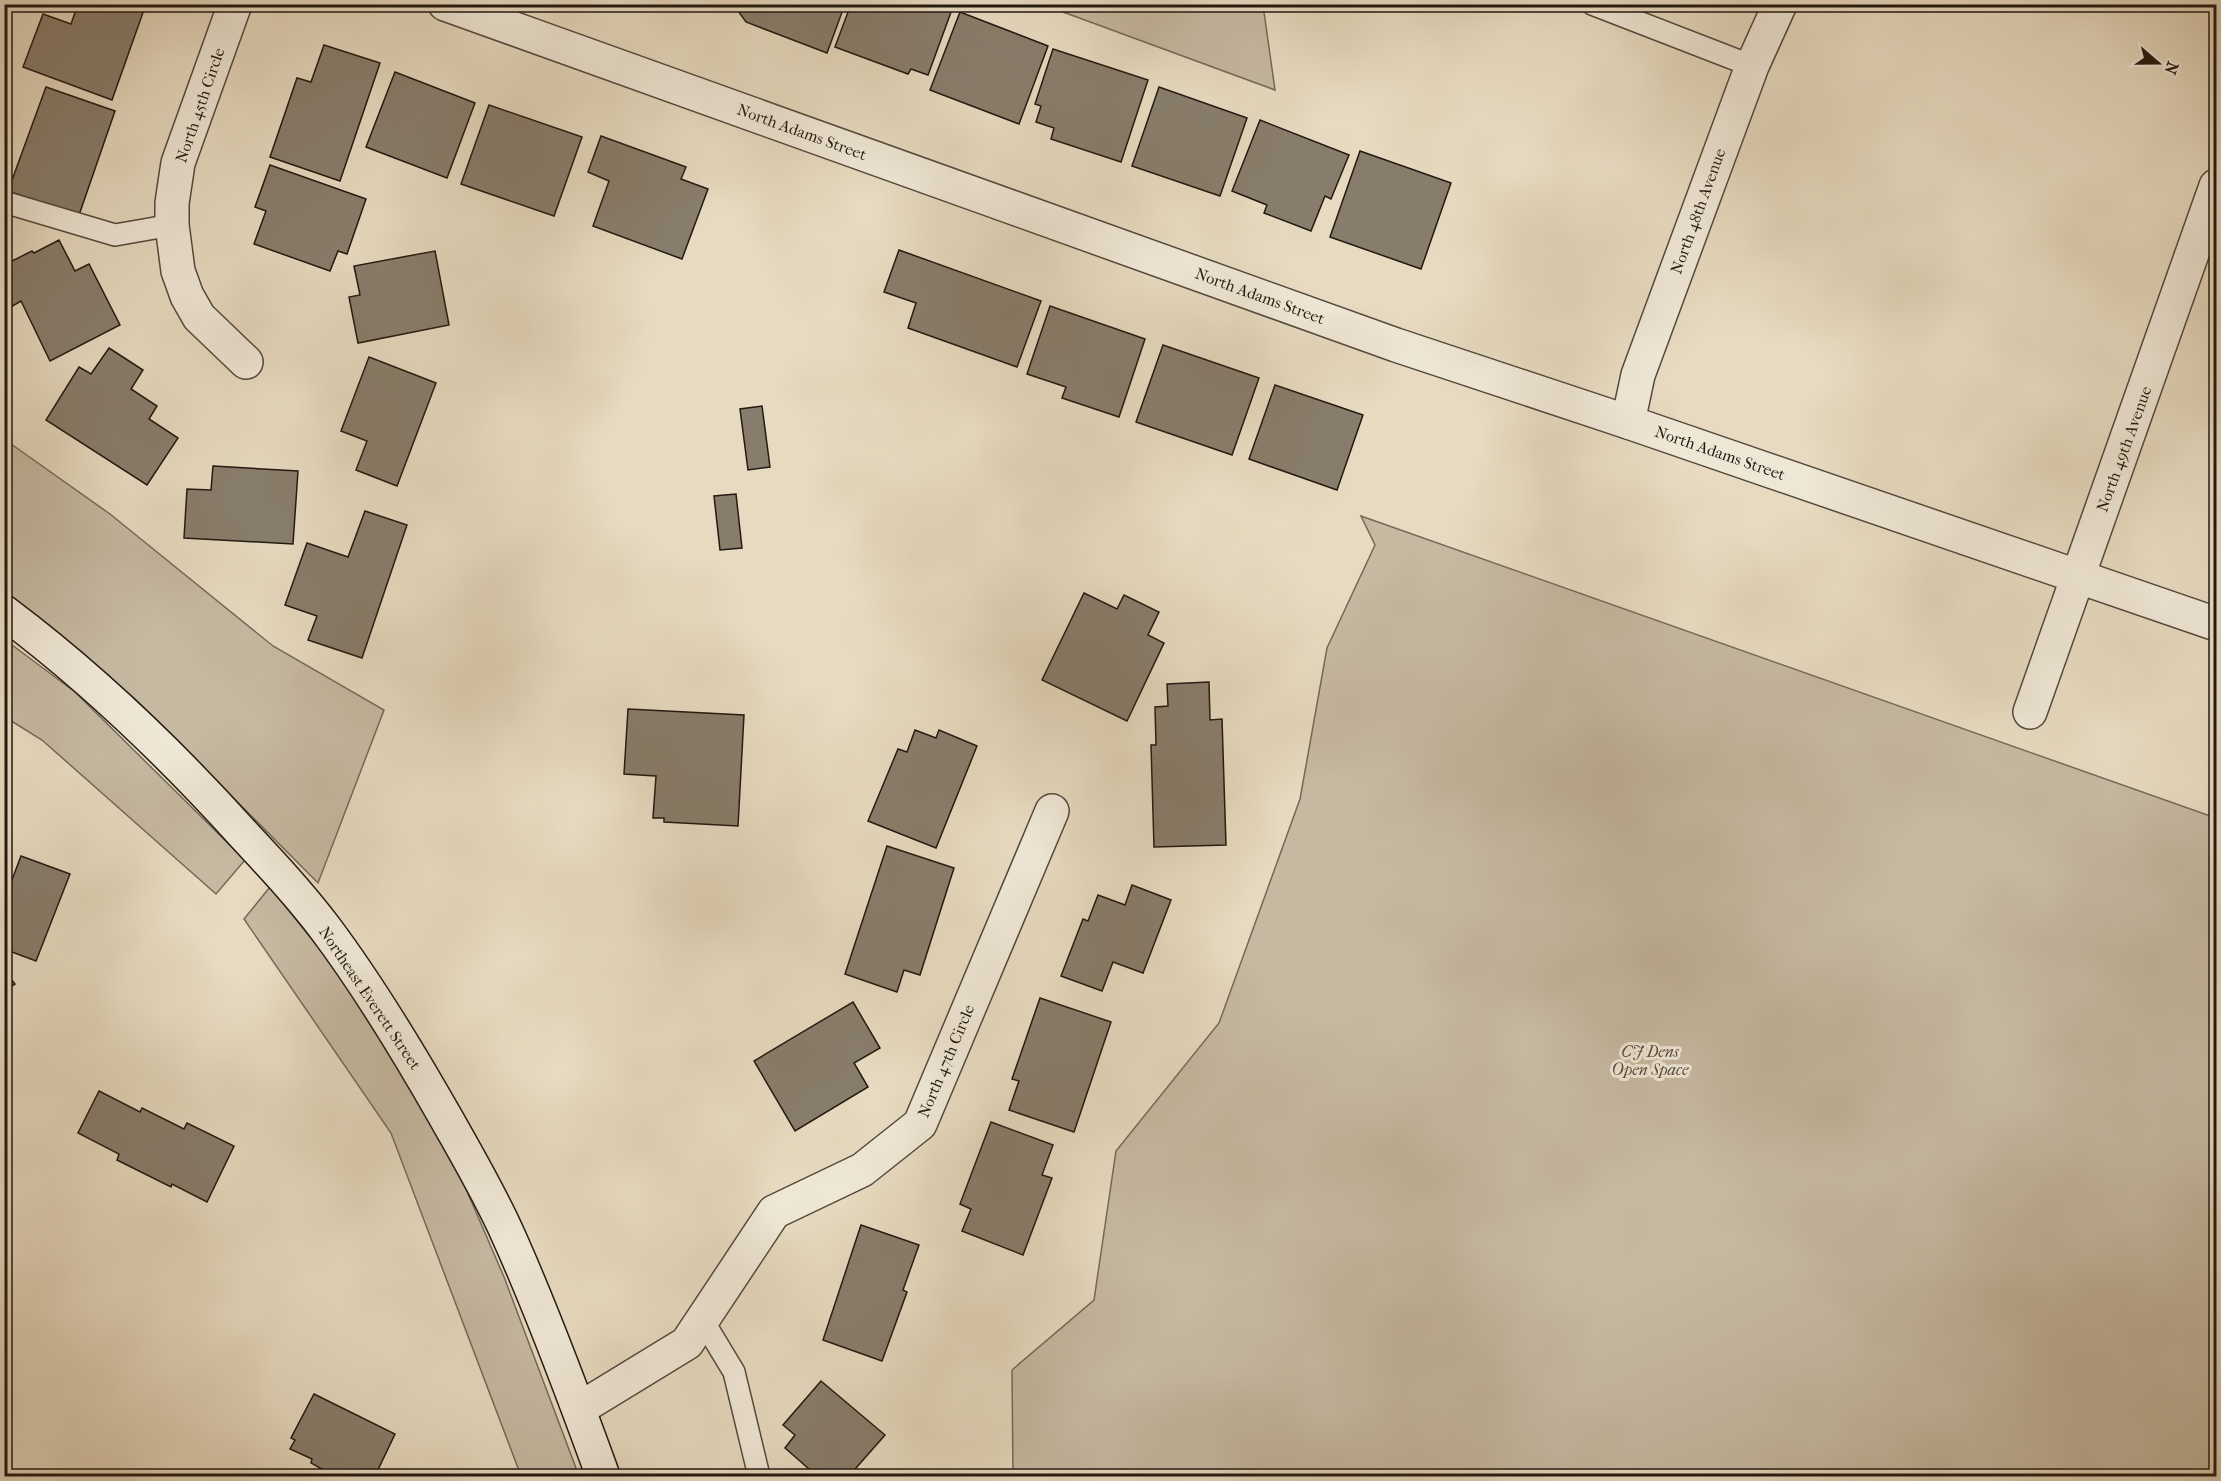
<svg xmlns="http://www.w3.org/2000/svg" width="2221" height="1481" font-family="'IM FELL French Canon',serif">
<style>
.green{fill:#c6b9a2;stroke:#74695a;stroke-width:1.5}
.building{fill:#887d6c;stroke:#221911;stroke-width:1.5}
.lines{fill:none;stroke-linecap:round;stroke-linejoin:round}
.service-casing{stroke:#53493d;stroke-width:24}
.minor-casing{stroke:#53493d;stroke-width:36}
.secondary-casing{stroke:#221911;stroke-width:36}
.service{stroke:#efe7d6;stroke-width:21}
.minor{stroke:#efe7d6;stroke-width:33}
.secondary{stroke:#efe7d6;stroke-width:33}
.labels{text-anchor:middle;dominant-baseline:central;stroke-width:6;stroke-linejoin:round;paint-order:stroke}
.street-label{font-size:16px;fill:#221911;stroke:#efe7d6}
.park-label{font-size:16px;font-style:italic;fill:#53493c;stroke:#efe7d6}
</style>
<rect width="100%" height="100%" fill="#e7dac0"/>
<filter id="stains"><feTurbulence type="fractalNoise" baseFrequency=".00333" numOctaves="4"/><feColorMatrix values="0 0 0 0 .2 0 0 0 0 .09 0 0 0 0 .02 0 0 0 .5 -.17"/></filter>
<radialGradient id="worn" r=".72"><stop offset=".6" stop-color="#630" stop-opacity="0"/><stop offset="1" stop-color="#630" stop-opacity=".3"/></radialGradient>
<g class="green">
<path d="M1044 5H1263L1275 90Z"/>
<path d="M4 439 110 514 273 646 384 710 318 883 135 699 5 597Z"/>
<path d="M1361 516 2216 818V1476H1013L1012 1370 1094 1300 1116 1151 1219 1023 1300 799 1327 648 1375 545Z"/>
<path d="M4 639 75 692 245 860 216 894 42 740 5 717Z"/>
<path d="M270 887 330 962 438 1124 504 1277 579 1476H521L391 1133 244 919Z"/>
</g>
<g class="building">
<path d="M78 4H146L112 100 23 67 43 14 71 24Z"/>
<path d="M733 4H845L827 53 746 22Z"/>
<path d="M851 4H954L928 75 911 69 908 74 835 47Z"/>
<path d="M960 12 1048 46 1019 124 930 90Z"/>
<path d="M324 45 380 63 340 181 270 157 297 78 311 82Z"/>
<path d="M1053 49 1148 80 1121 162 1051 139 1054 128 1036 122 1041 106 1035 104Z"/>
<path d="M395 72 475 103 447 178 366 147Z"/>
<path d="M46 87 115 111 79 215 8 191Z"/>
<path d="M1159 87 1247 118 1220 196 1132 166Z"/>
<path d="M489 105 582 137 554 216 461 184Z"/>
<path d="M1260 120 1349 155 1331 199 1325 196 1311 231 1264 213 1267 205 1232 191Z"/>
<path d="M601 136 686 167 681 179 708 189 682 259 593 226 609 181 588 172Z"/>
<path d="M1360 151 1451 183 1421 269 1330 237Z"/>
<path d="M270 165 366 199 347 254 338 251 330 271 254 244 266 211 255 207Z"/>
<path d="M59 240 75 271 89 264 120 325 50 361 21 301 9 308 4 300V265L32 251 34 253Z"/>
<path d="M899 250 1041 301 1017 367 908 328 916 303 884 292Z"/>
<path d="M435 251 449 325 358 343 349 297 360 295 354 266Z"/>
<path d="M1050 306 1145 339 1119 417 1062 398 1066 387 1027 374Z"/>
<path d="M1163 345 1259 378 1232 455 1136 422Z"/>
<path d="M109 348 143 370 131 389 157 406 149 419 178 438 147 485 46 420 79 367 91 374Z"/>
<path d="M369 357 436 383 397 486 356 470 367 441 341 431Z"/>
<path d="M1275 385 1363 415 1337 490 1249 459Z"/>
<path d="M762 406 770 467 748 470 740 409Z"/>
<path d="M213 466 298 471 293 544 184 538 187 489 211 490Z"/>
<path d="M736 494 742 548 720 550 714 496Z"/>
<path d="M365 511 407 525 362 658 308 640 317 616 285 605 307 543 348 557Z"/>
<path d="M1084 593 1117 609 1124 595 1159 612 1148 635 1164 643 1127 721 1042 680Z"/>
<path d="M1209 682 1210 720 1222 719 1226 845 1154 847 1151 745H1156L1155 707 1168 706 1167 684Z"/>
<path d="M628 709 744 715 738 826 664 822V818H653L656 776 624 774Z"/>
<path d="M915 730 936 738 939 730 977 746 936 848 868 821 898 749 907 752Z"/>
<path d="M887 846 954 868 920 975 904 970 897 992 845 974Z"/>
<path d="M21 856 70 874 36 961 4 949V892L7 893Z"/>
<path d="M1132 885 1171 900 1143 973 1113 962 1102 991 1061 976 1083 919 1088 921 1098 895 1125 905Z"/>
<path d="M4 970 15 984 4 991Z"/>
<path d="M1040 998 1111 1022 1074 1132 1009 1110 1019 1081 1012 1079Z"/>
<path d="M853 1002 880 1048 854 1063 868 1087 795 1131 754 1061Z"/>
<path d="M99 1091 140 1112 142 1108 184 1129 187 1123 234 1146 207 1202 172 1184 171 1187 117 1160 119 1154 78 1133Z"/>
<path d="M991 1122 1053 1145 1042 1175 1052 1178 1023 1255 962 1231 971 1209 960 1204Z"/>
<path d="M861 1225 919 1245 903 1290 907 1292 882 1361 823 1340Z"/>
<path d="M821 1381 885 1435 849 1476H817L785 1448 795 1435 783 1425Z"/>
<path d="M314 1394 395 1434 375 1476H334L311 1463 312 1459 290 1449 295 1440 291 1438Z"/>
</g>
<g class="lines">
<defs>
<g id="service">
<path d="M1592 4 1752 66"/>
<path d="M4 202 115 235 172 225"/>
<path d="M702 1319 734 1372 759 1476"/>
</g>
<g id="minor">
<path d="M235 4 178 163 172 203V225L178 271 187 296 199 317 246 362"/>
<path d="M445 4 1396 345 1628 422 2216 624"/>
<path d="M1628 422 1638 375 1752 66 1780 4"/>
<path d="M2030 712 2216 186"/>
<path d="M579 1409 687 1343 774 1212 862 1170 920 1124 1052 811"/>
</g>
<path id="secondary" d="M4 612C92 678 171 754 244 835 272 865 300 895 325 928 370 988 409 1053 446 1118 468 1157 491 1196 509 1237 544 1315 574 1396 603 1476"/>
</defs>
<use href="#service" class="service-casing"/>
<use href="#minor" class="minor-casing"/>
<use href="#secondary" class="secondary-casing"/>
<use href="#service" class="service"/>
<use href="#minor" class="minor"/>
<use href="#secondary" class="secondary"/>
</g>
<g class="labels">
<g class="street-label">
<text transform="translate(200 105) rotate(-71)">North 45th Circle</text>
<text transform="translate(802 132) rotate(20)">North Adams Street</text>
<text transform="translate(1698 211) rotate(-70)">North 48th Avenue</text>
<text transform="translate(1260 296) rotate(20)">North Adams Street</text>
<text transform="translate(2124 449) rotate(-70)">North 49th Avenue</text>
<text transform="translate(1720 453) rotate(19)">North Adams Street</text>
<text transform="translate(370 998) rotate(56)">Northeast Everett Street</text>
<text transform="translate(946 1061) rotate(-67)">North 47th Circle</text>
</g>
<g class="park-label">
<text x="1650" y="1051">CJ Dens<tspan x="1650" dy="18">Open Space</tspan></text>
</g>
</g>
<rect width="2221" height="1481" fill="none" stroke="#e7dac0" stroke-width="24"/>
<rect x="6" y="6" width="2209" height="1469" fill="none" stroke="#221911" stroke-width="3"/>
<rect x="12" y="12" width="2197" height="1457" fill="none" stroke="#221911" stroke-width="1.5"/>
<g transform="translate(2158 63) rotate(110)" stroke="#efe7d6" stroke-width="4.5" paint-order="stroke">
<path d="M0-4.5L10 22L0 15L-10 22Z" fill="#221911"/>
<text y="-9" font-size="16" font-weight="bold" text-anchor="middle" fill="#221911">N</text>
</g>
<rect width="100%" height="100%" filter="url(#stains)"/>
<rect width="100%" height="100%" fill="url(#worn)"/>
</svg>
